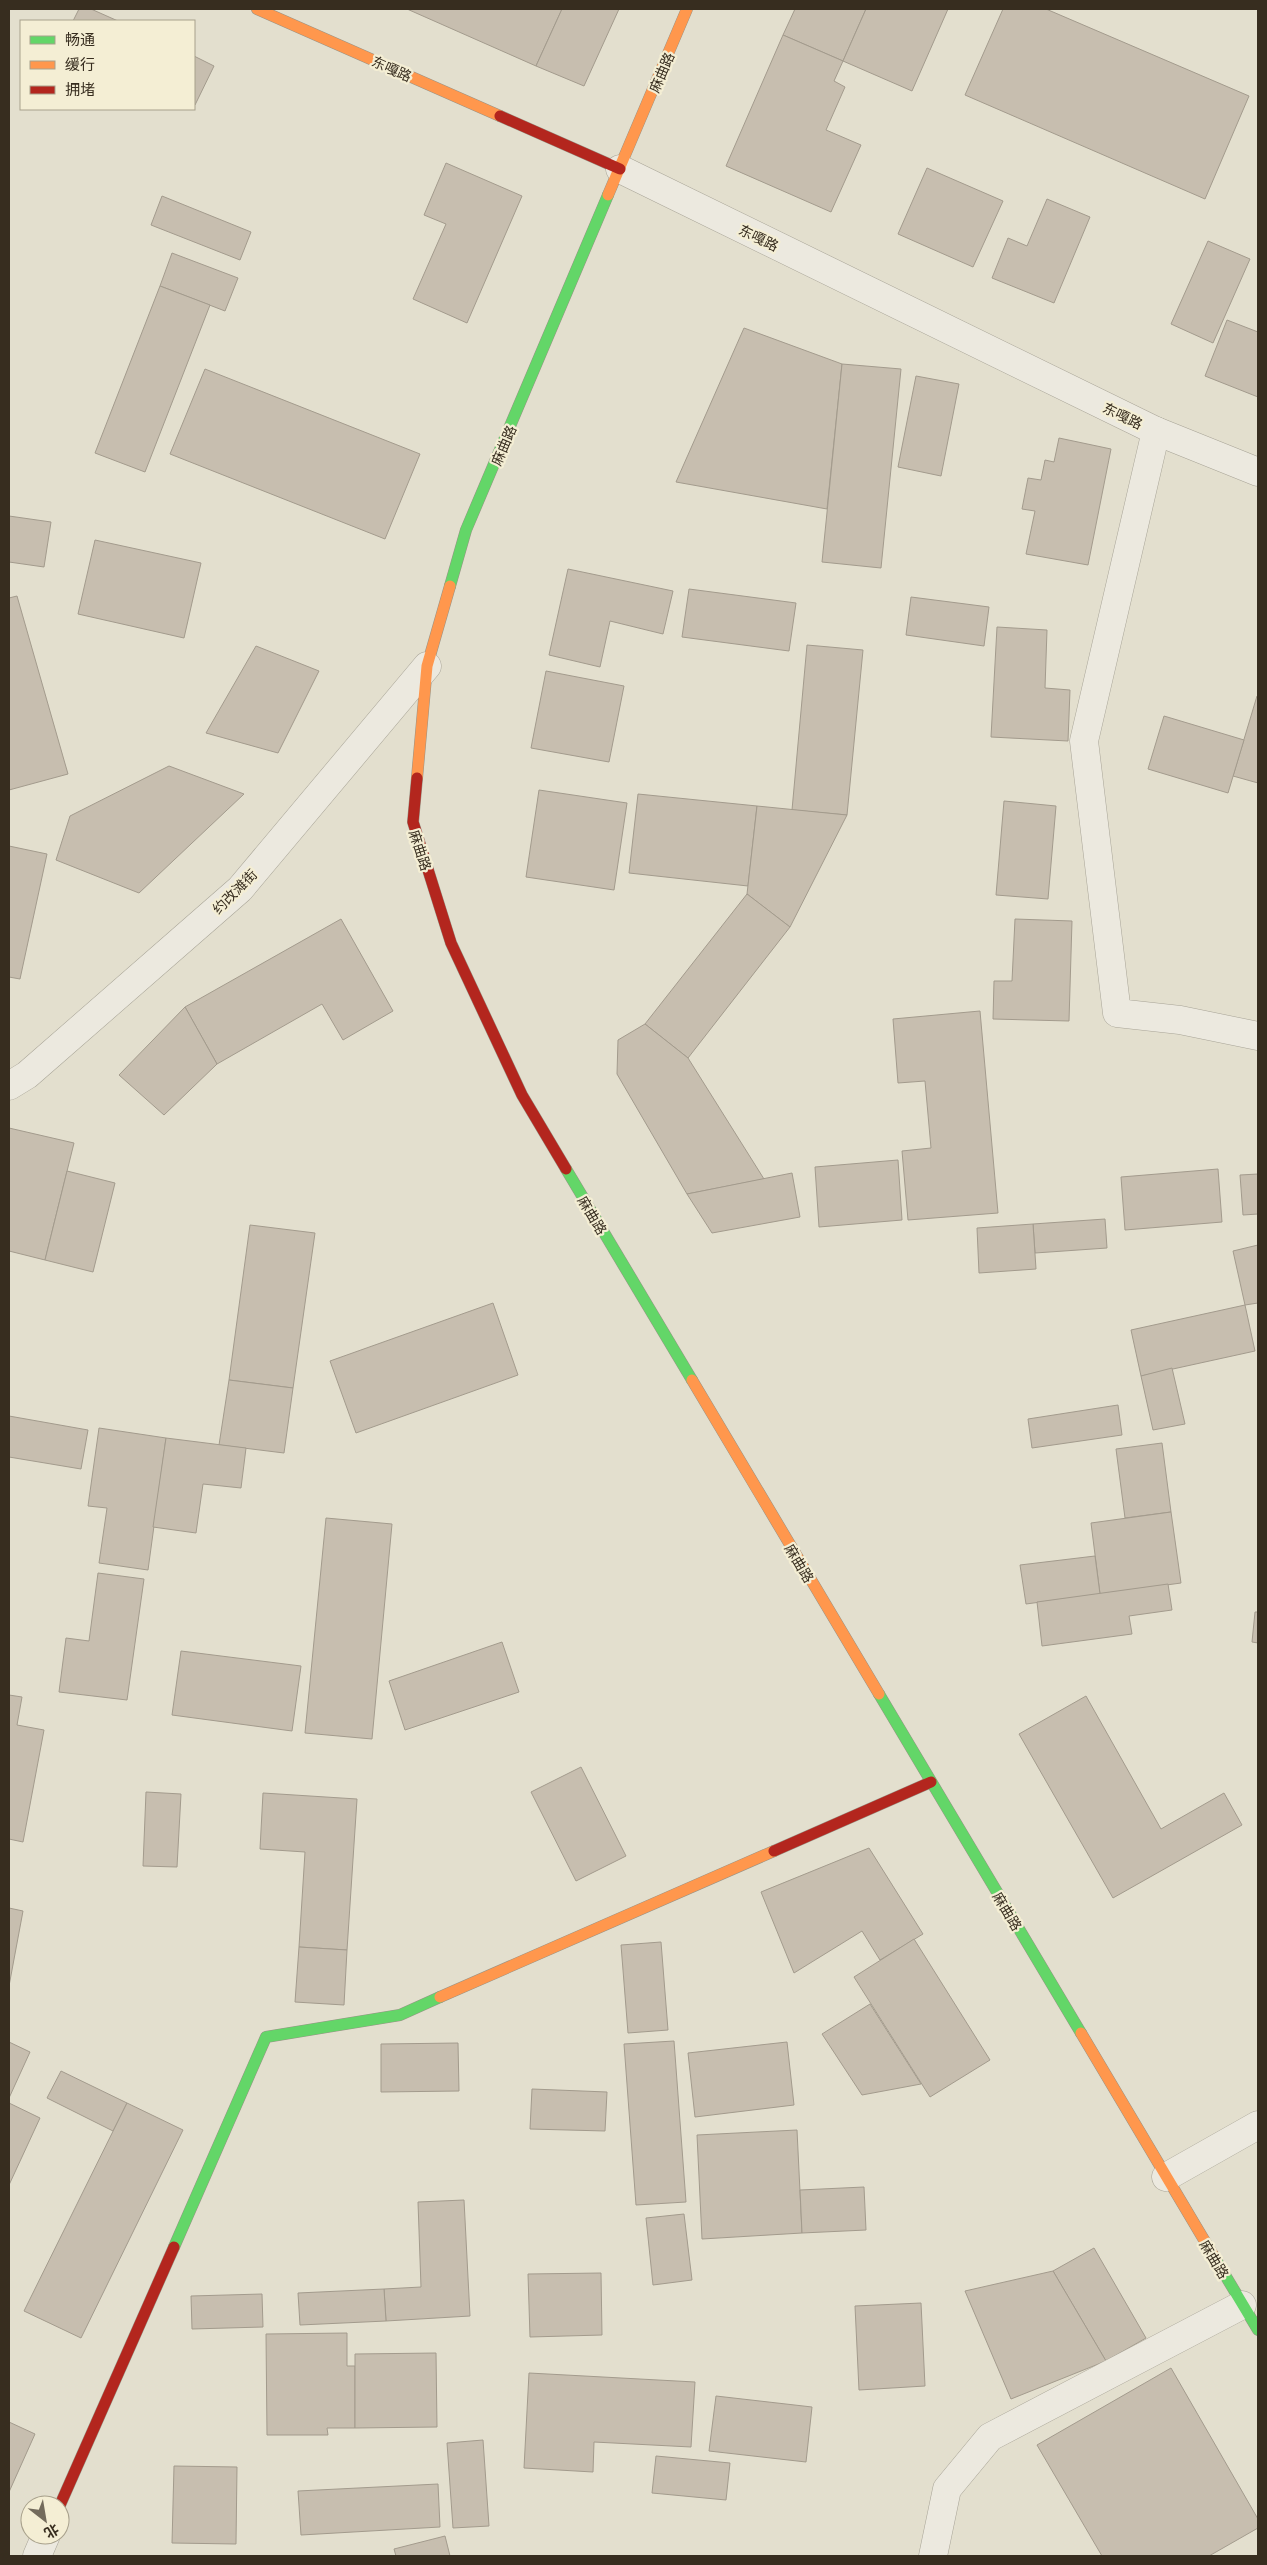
<svg xmlns="http://www.w3.org/2000/svg" width="1267" height="2565" font-family="Georgia,'Noto Sans SC',serif">
<style>
.building{fill:#c7beaf;stroke:#a39b8d}
.lines{fill:none;stroke-linecap:round;stroke-linejoin:round}
.street-casing{stroke:#a8a497;stroke-width:29}
.fast-casing{stroke:#989386;stroke-width:12}
.slow-casing{stroke:#989386;stroke-width:12}
.jam-casing{stroke:#989386;stroke-width:12}
.street{stroke:#ece9df;stroke-width:28}
.fast{stroke:#63d668;stroke-width:11}
.slow{stroke:#ff974d;stroke-width:11}
.jam{stroke:#b3261e;stroke-width:11}
.labels{text-anchor:middle;dominant-baseline:central;stroke-width:4.5;stroke-linejoin:round;paint-order:stroke}
.street-label{font-size:14px;fill:#372d1f;stroke:#f4eed4}
</style>
<rect width="100%" height="100%" fill="#e3dfce"/>
<g class="building">
<path d="M79 9H91L118 21H73Z"/>
<path d="M407 9H562L536 66Z"/>
<path d="M562 9H619L584 86 536 66Z"/>
<path d="M795 9H866L843 61 783 35Z"/>
<path d="M866 9H948L912 91 843 61Z"/>
<path d="M1003 9H1046L1249 96 1205 199 965 95Z"/>
<path d="M783 35 843 61 834 81 845 87 826 130 861 145 831 212 726 166Z"/>
<path d="M194 56 214 66 195 105H194Z"/>
<path d="M446 163 522 196 467 323 413 299 446 224 424 215Z"/>
<path d="M927 168 1003 201 973 267 898 234Z"/>
<path d="M162 196 251 232 240 260 151 225Z"/>
<path d="M1047 199 1090 217 1054 303 992 278 1008 238 1027 246Z"/>
<path d="M1208 241 1250 259 1213 343 1171 324Z"/>
<path d="M172 253 238 278 225 311 160 286Z"/>
<path d="M160 286 210 305 145 472 95 453Z"/>
<path d="M1227 320 1258 332V397L1205 376Z"/>
<path d="M744 328 842 364 827 509 676 482Z"/>
<path d="M842 364 901 369 881 568 822 562Z"/>
<path d="M205 369 420 454 385 539 170 454Z"/>
<path d="M916 376 959 384 941 476 898 467Z"/>
<path d="M1059 438 1111 449 1088 565 1026 554 1035 511 1022 509 1028 478 1041 480 1045 460 1054 462Z"/>
<path d="M9 516 51 522 44 567 9 562Z"/>
<path d="M95 540 201 563 184 638 78 614Z"/>
<path d="M568 569 673 591 663 634 610 621 600 667 549 655Z"/>
<path d="M689 589 796 603 789 651 682 637Z"/>
<path d="M17 596 68 774 9 790V598Z"/>
<path d="M911 597 989 607 984 646 906 635Z"/>
<path d="M997 627 1047 630 1045 688 1070 690 1068 741 991 737Z"/>
<path d="M807 645 863 650 847 815 792 810Z"/>
<path d="M256 646 319 671 278 753 206 733Z"/>
<path d="M546 671 624 686 609 762 531 748Z"/>
<path d="M1257 696 1258 697V783L1233 776Z"/>
<path d="M1164 716 1244 740 1228 793 1148 769Z"/>
<path d="M169 766 244 794 139 893 56 860 70 816Z"/>
<path d="M539 790 627 803 614 890 526 877Z"/>
<path d="M638 794 757 806 748 886 629 873Z"/>
<path d="M1004 801 1056 806 1048 899 996 895Z"/>
<path d="M757 806 847 815 790 927 747 894Z"/>
<path d="M9 846 47 854 20 979 9 977Z"/>
<path d="M747 894 790 927 688 1058 645 1024Z"/>
<path d="M341 919 393 1011 343 1040 322 1004 217 1064 185 1007Z"/>
<path d="M1015 919 1072 921 1069 1021 993 1019 994 981H1012Z"/>
<path d="M185 1007 217 1064 164 1115 119 1075Z"/>
<path d="M980 1011 998 1213 908 1220 902 1151 931 1148 925 1081 898 1083 893 1019Z"/>
<path d="M645 1024 688 1058 764 1179 687 1194 617 1074 618 1040Z"/>
<path d="M9 1128 74 1143 45 1260 9 1251Z"/>
<path d="M898 1160 902 1220 819 1227 815 1167Z"/>
<path d="M1218 1169 1222 1222 1125 1230 1121 1177Z"/>
<path d="M67 1171 115 1183 93 1272 45 1260Z"/>
<path d="M792 1173 800 1217 712 1233 687 1194Z"/>
<path d="M1258 1174V1214L1243 1215 1240 1175Z"/>
<path d="M1105 1219 1107 1248 1035 1253 1033 1224Z"/>
<path d="M1033 1224 1036 1269 979 1273 977 1228Z"/>
<path d="M250 1225 315 1233 293 1388 229 1380Z"/>
<path d="M1258 1245V1303L1245 1305 1233 1251Z"/>
<path d="M493 1303 518 1375 356 1433 330 1361Z"/>
<path d="M1245 1305 1255 1351 1141 1376 1131 1330Z"/>
<path d="M1172 1368 1185 1424 1153 1430 1141 1376Z"/>
<path d="M229 1380 293 1388 284 1453 219 1445Z"/>
<path d="M1118 1405 1122 1435 1032 1448 1028 1419Z"/>
<path d="M9 1416 88 1430 81 1469 9 1457Z"/>
<path d="M99 1428 166 1438 148 1570 99 1563 107 1508 88 1506Z"/>
<path d="M166 1438 246 1448 241 1488 203 1484 196 1533 153 1527Z"/>
<path d="M1162 1443 1171 1512 1125 1518 1116 1449Z"/>
<path d="M1171 1512 1181 1583 1100 1594 1091 1523Z"/>
<path d="M326 1518 392 1524 372 1739 305 1733Z"/>
<path d="M1095 1556 1100 1594 1026 1604 1020 1565Z"/>
<path d="M98 1573 144 1579 127 1700 59 1692 66 1638 89 1641Z"/>
<path d="M1168 1584 1172 1610 1129 1616 1132 1634 1042 1646 1037 1602Z"/>
<path d="M1255 1612H1258V1643L1252 1642Z"/>
<path d="M502 1642 519 1692 405 1730 389 1681Z"/>
<path d="M181 1651 301 1666 292 1731 172 1715Z"/>
<path d="M9 1695 22 1697 17 1725 44 1730 23 1842 9 1839Z"/>
<path d="M1086 1696 1161 1829 1224 1793 1242 1825 1113 1898 1019 1734Z"/>
<path d="M581 1767 626 1856 576 1881 531 1792Z"/>
<path d="M146 1792 181 1794 177 1867 143 1866Z"/>
<path d="M263 1793 357 1799 347 1950 299 1947 305 1852 260 1849Z"/>
<path d="M869 1848 923 1934 880 1960 862 1931 794 1973 761 1892Z"/>
<path d="M9 1908 23 1911 9 1986Z"/>
<path d="M914 1939 990 2060 930 2097 854 1977Z"/>
<path d="M661 1942 668 2030 628 2033 621 1945Z"/>
<path d="M299 1947 347 1950 344 2005 295 2002Z"/>
<path d="M870 2004 921 2084 862 2095 822 2034Z"/>
<path d="M674 2041 686 2202 636 2205 624 2044Z"/>
<path d="M9 2042 30 2052 9 2098Z"/>
<path d="M787 2042 794 2105 695 2117 688 2053Z"/>
<path d="M458 2043 459 2091 381 2092V2044Z"/>
<path d="M61 2071 127 2103 113 2131 47 2098Z"/>
<path d="M532 2089 607 2092 605 2131 530 2129Z"/>
<path d="M9 2103 40 2118 9 2185Z"/>
<path d="M127 2103 183 2130 81 2338 24 2311Z"/>
<path d="M797 2130 802 2233 702 2239 697 2135Z"/>
<path d="M864 2187 866 2230 802 2233 800 2190Z"/>
<path d="M464 2200 470 2316 386 2321 384 2289 421 2287 418 2202Z"/>
<path d="M684 2214 692 2280 653 2285 646 2218Z"/>
<path d="M1094 2248 1146 2338 1106 2361 1053 2271Z"/>
<path d="M1053 2271 1106 2361 1011 2399 965 2291Z"/>
<path d="M601 2273 602 2335 530 2337 528 2274Z"/>
<path d="M384 2289 386 2321 300 2325 298 2293Z"/>
<path d="M262 2294 263 2327 192 2329 191 2296Z"/>
<path d="M921 2303 925 2386 859 2390 855 2306Z"/>
<path d="M347 2333V2366H355V2428H327L328 2435H267L266 2334Z"/>
<path d="M436 2353 437 2427 355 2428V2354Z"/>
<path d="M1171 2368 1258 2519V2528L1209 2556H1102L1037 2445Z"/>
<path d="M529 2373 695 2382 691 2447 594 2442 593 2472 524 2468Z"/>
<path d="M716 2396 812 2407 806 2462 709 2451Z"/>
<path d="M9 2422 35 2434 9 2492Z"/>
<path d="M483 2440 489 2526 453 2528 447 2443Z"/>
<path d="M656 2456 730 2463 726 2500 652 2493Z"/>
<path d="M174 2466 237 2467 236 2544 172 2543Z"/>
<path d="M438 2484 440 2527 301 2535 298 2491Z"/>
<path d="M445 2536 450 2556H396L394 2549Z"/>
</g>
<g class="lines">
<defs>
<g id="street">
<path d="M620 169 1156 431 1258 472"/>
<path d="M1156 431 1084 741 1117 1013 1180 1020 1258 1036"/>
<path d="M9 1086 27 1075 240 889 427 666"/>
<path d="M1166 2177 1258 2125"/>
<path d="M37 2556 46 2535"/>
<path d="M933 2556 947 2489 990 2437 1242 2305"/>
</g>
<g id="fast">
<path d="M450 586 466 530 608 195"/>
<path d="M566 1169 692 1380"/>
<path d="M879 1694 1081 2033"/>
<path d="M174 2247 266 2037 400 2015 440 1997"/>
<path d="M1216 2260 1258 2330"/>
</g>
<g id="slow">
<path d="M257 9 500 116"/>
<path d="M608 195 687 9"/>
<path d="M417 778 427 666 450 586"/>
<path d="M692 1380 879 1694"/>
<path d="M440 1997 774 1851"/>
<path d="M1081 2033 1216 2260"/>
</g>
<g id="jam">
<path d="M500 116 620 169"/>
<path d="M417 778 413 822 451 943 522 1095 566 1169"/>
<path d="M774 1851 931 1782"/>
<path d="M60 2505 174 2247"/>
</g>
</defs>
<use href="#street" class="street-casing"/>
<use href="#fast" class="fast-casing"/>
<use href="#slow" class="slow-casing"/>
<use href="#jam" class="jam-casing"/>
<use href="#street" class="street"/>
<use href="#fast" class="fast"/>
<use href="#slow" class="slow"/>
<use href="#jam" class="jam"/>
</g>
<g class="labels">
<g class="street-label">
<text transform="translate(392 68) rotate(24)">东嘎路</text>
<text transform="translate(661 72) rotate(-67)">麻曲路</text>
<text transform="translate(759 237) rotate(26)">东嘎路</text>
<text transform="translate(1123 415) rotate(26)">东嘎路</text>
<text transform="translate(503 445) rotate(-67)">麻曲路</text>
<text transform="translate(421 850) rotate(72)">麻曲路</text>
<text transform="translate(234 891) rotate(-45)">约改滩街</text>
<text transform="translate(593 1215) rotate(59)">麻曲路</text>
<text transform="translate(800 1563) rotate(59)">麻曲路</text>
<text transform="translate(1008 1911) rotate(59)">麻曲路</text>
<text transform="translate(1215 2259) rotate(59)">麻曲路</text>
</g>
</g>
<rect width="1267" height="2565" fill="none" stroke="#372d1f" stroke-width="20"/>
<rect x="20" y="20" width="175" height="90" fill="#f4eed4" stroke="#a8a18c"/>
<rect x="30" y="36" width="25" height="8" fill="#63d668" stroke="#a8a18c"/>
<text x="65" y="45" font-size="15" fill="#372d1f">畅通</text>
<rect x="30" y="61" width="25" height="8" fill="#ff974d" stroke="#a8a18c"/>
<text x="65" y="70" font-size="15" fill="#372d1f">缓行</text>
<rect x="30" y="86" width="25" height="8" fill="#b3261e" stroke="#a8a18c"/>
<text x="65" y="95" font-size="15" fill="#372d1f">拥堵</text>
<g transform="translate(45 2520) rotate(149)"><circle r="24" fill="#f4eed4" stroke="#a8a18c"/>
<path d="M0-4L9 19L0 12L-9 19Z" fill="#736b5c"/>
<text y="-8" font-size="14" font-weight="bold" text-anchor="middle" fill="#372d1f">北</text>
</g>
</svg>
